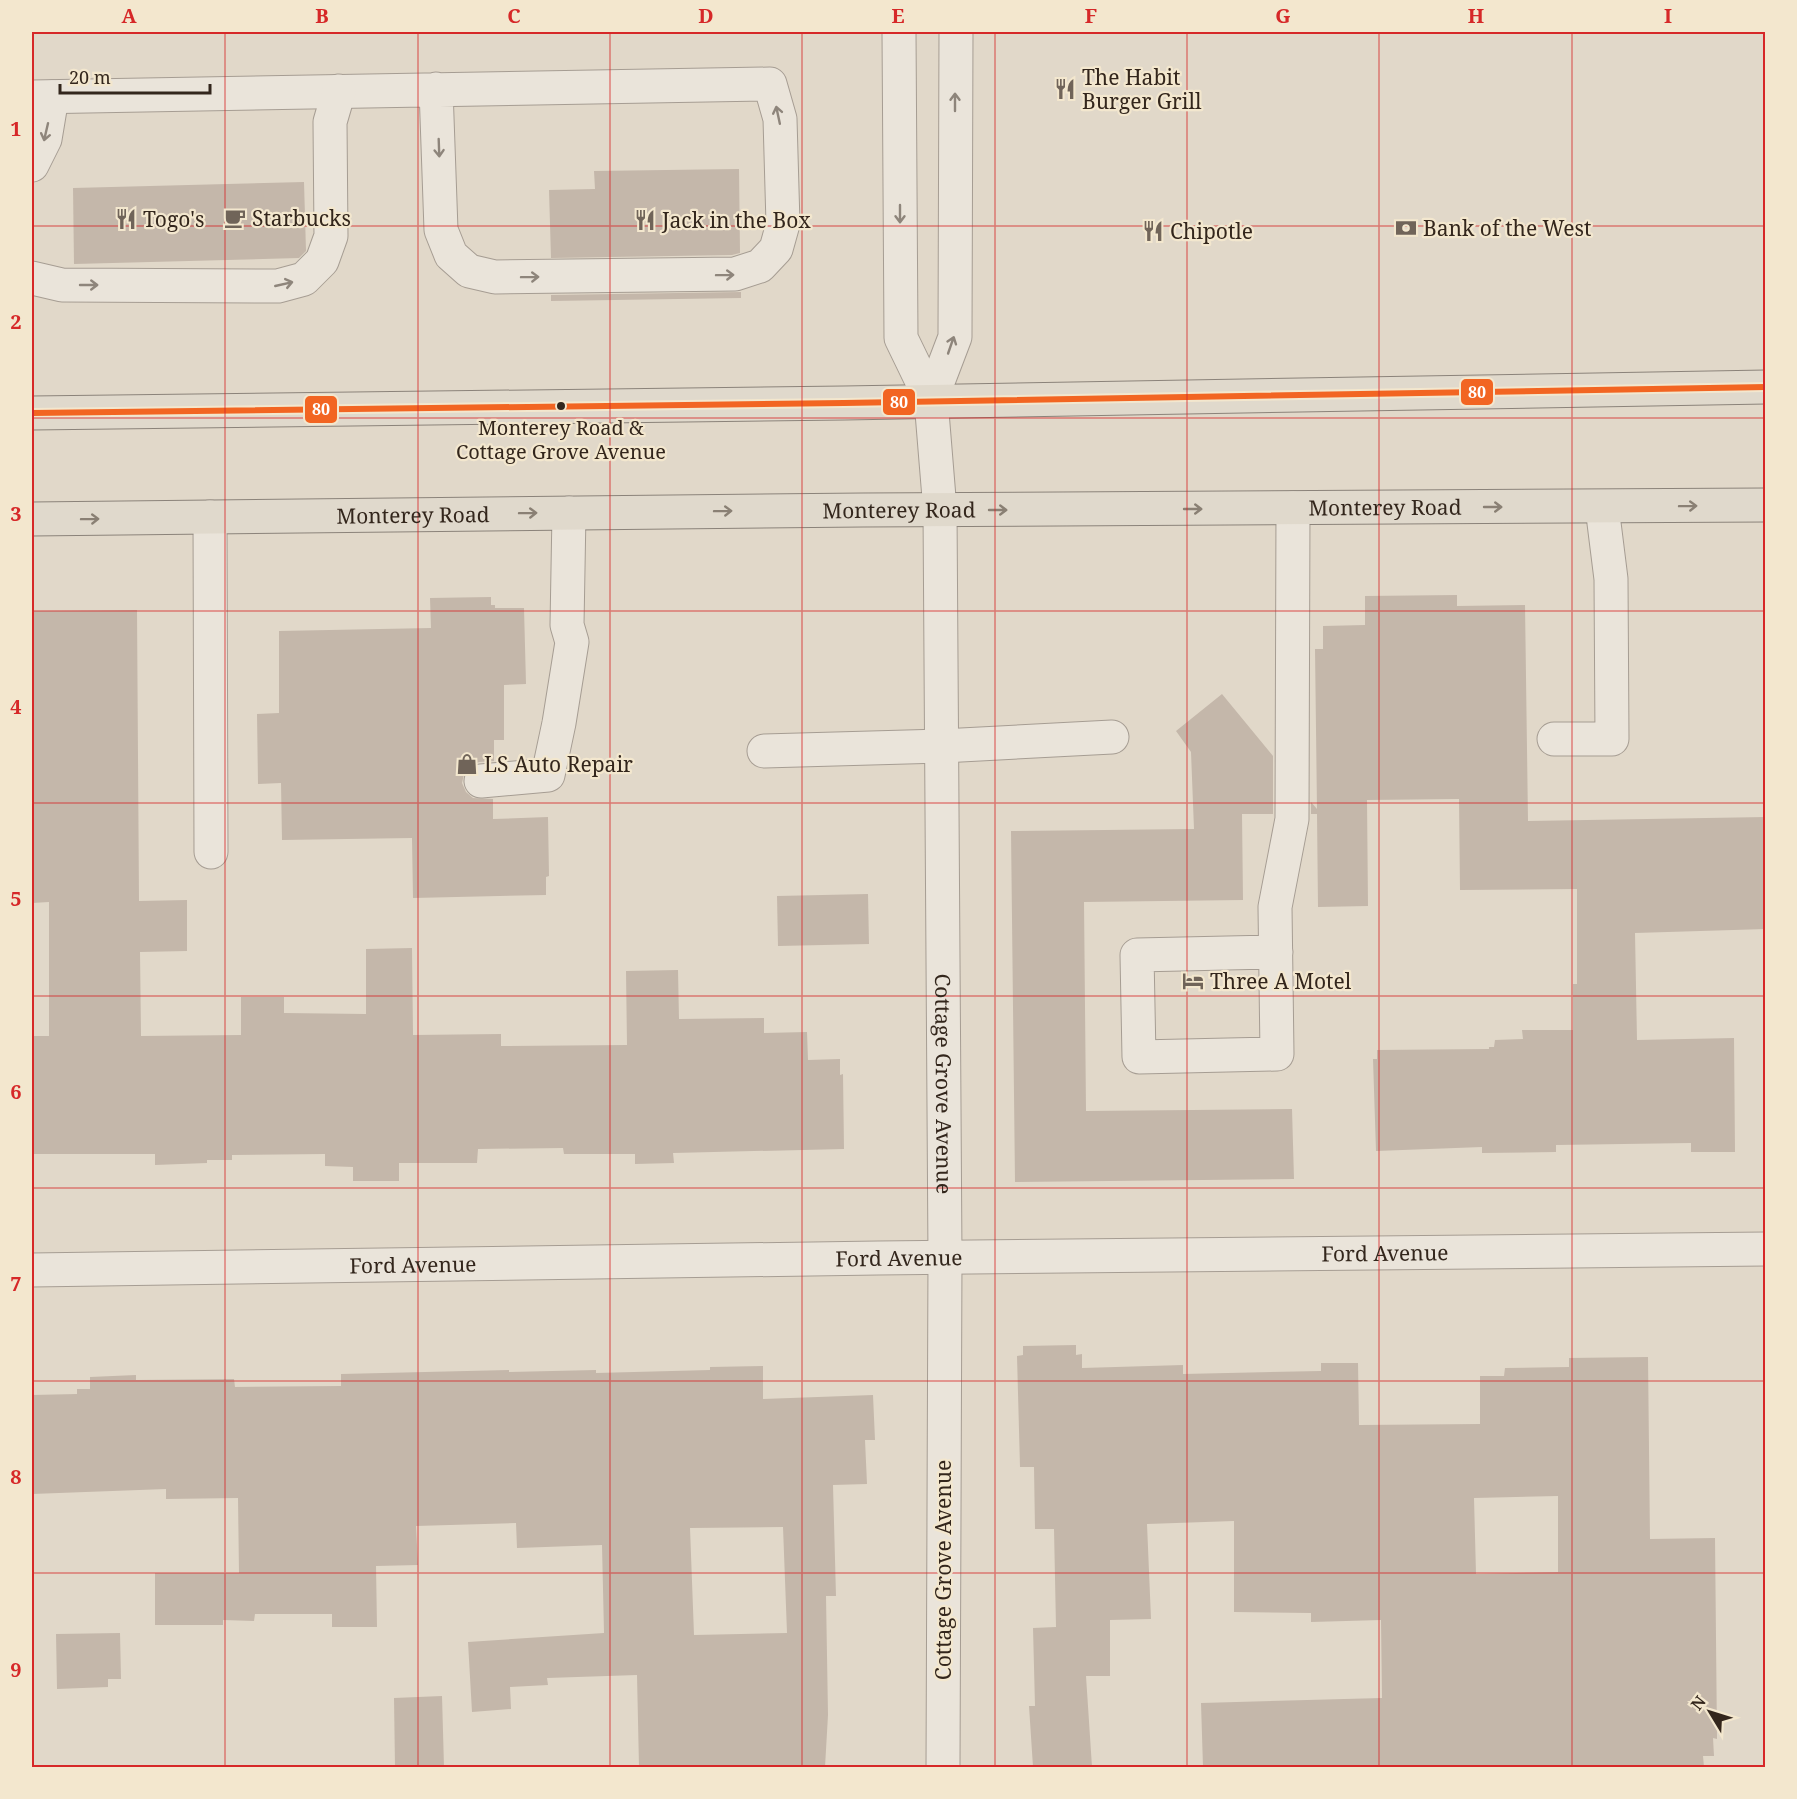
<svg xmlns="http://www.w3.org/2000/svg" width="1797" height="1799" font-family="'Noto Serif',serif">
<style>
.building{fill:#c4b7aa;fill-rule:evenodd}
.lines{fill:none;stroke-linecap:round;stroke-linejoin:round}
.minor-casing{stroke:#a69d93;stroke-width:35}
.major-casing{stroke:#8b837a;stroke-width:35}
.minor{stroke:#eae4da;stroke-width:33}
.major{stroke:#e0d9cc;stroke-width:33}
.bus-1-casing{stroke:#f3e7ce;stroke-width:10}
.bus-1{stroke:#f26522;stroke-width:6}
.oneway{stroke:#8e857b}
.oneway2{stroke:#8a8074}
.grid{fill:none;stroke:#d62828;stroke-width:1.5;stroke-opacity:0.55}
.bus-dot{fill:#33261c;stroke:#f3e7ce;stroke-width:2}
.labels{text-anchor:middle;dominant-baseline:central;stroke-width:4.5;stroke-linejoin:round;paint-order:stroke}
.bus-label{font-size:20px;fill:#33261c;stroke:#f3e7ce}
.poi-label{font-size:21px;fill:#33261c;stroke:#f3e7ce;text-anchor:start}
.street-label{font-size:21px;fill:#33261c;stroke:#f3e7ce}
.line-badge{stroke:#f3e7ce;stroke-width:2}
.badge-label{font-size:16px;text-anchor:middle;font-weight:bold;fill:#fff}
.neatline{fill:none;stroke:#d62828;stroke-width:2}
.grid-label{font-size:20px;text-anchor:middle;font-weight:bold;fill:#d62828}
</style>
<rect width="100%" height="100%" fill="#e1d8c9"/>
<g class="building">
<path d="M739 169 740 253 732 255 551 258 549 190 595 189 594 171Z"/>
<path d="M304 182 306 251 299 258 74 264 73 188Z"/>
<path d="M741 292V298L551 301V295Z"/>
<path d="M1457 595V606L1525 605 1528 821 1766 817V929L1635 933 1637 1040 1734 1038 1735 1152H1691V1143L1556 1145V1152L1482 1153V1147L1376 1151 1373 1059H1377V1050L1489 1049V1047H1494L1495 1040 1523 1039 1522 1030H1573V984H1577V889L1460 890 1459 799 1367 800 1368 906 1318 907 1317 814H1311V802L1317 809 1315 649H1323V626L1365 625V596Z"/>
<path d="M491 597V605H495V608H524L526 684 504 685V740H494V761L479 762 470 766 464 774 462 783 466 792 473 798 493 799V819L548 817 549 876 546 877V895L413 898 412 838 282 840 281 783 258 784 257 714 279 713V631L431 628 430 598Z"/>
<path d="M137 610 139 901 187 900V951L140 952 141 1036 241 1035V997H284V1013L366 1014V949L412 948 413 1035 501 1034V1046L627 1045 626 971 678 970 679 1019 764 1018V1033L807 1032 808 1060 840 1059V1075L843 1074 844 1149 673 1153 674 1163 635 1164V1154H564L563 1148 478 1149 477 1163H399V1181H353V1167L325 1166V1154L232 1155V1160H207V1163L155 1165V1154H32V1036H49V902L32 903V611Z"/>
<path d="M1222 694 1273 756V814H1242L1243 900 1084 902 1086 1111 1292 1109 1294 1179 1015 1182 1011 831 1194 829 1191 752 1176 731Z"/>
<path d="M868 894 869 944 778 946 777 896Z"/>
<path d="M1076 1345V1355L1082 1354V1368L1183 1365V1374L1321 1371V1363H1358L1359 1425 1480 1424V1376H1504L1505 1368 1569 1367V1358L1648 1357 1650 1539 1715 1538 1717 1739 1713 1738 1714 1756H1703L1704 1767H1203L1201 1703 1382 1698 1381 1620 1311 1622V1613L1234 1612V1521L1147 1524 1151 1619 1110 1620V1676H1086L1092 1767H1033L1029 1706H1035L1033 1628 1056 1627 1054 1529H1035L1034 1467H1020L1017 1356 1023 1355V1346ZM1558 1496V1572L1476 1574 1474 1498Z"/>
<path d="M763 1366V1399L873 1395 875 1440H865L867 1484 833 1485 836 1596H826L828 1715 825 1767H639L637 1675 547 1678 548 1685 510 1687 511 1709 472 1712 468 1642 604 1633 602 1545 517 1548 516 1523 416 1526 418 1565 376 1566 377 1627H332V1614H255L254 1621 223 1620V1625H155V1573H239L238 1498 166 1499V1489L32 1494V1395L77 1394V1389H90V1377L136 1375V1380L234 1379 235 1387 341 1386V1374L509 1370V1372L596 1370V1373L710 1370V1367ZM783 1527 787 1633 694 1635 690 1528Z"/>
<path d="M120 1633 121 1679H108V1687L57 1689 56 1634Z"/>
<path d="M442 1696 444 1767H395L394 1698Z"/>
</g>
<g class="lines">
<defs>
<g id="minor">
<path id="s1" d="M899 32 901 338 931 400 940 510 945 1257 943 1768"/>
<path d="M32 97 770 84 780 119 783 224 776 249 760 266 735 274 495 277 469 271 451 255 441 230 436 89"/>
<path d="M32 165 45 139 52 97"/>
<path d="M32 278 62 285 278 286 304 279 322 261 331 236 330 122 339 91"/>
<path d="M931 400 955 337 956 32"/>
<path d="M210 517 211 852"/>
<path d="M1554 739H1612L1611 579 1602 507"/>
<path d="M764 751 942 746 1112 737"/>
<path d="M481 781 548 775 559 723 572 642 567 625 569 513"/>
<path d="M1276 952 1137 955 1139 1057 1277 1054 1275 907 1292 819 1293 508"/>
<path id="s2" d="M32 1270 878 1258 1766 1249"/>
</g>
<g id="major">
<path d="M32 413 844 403 1766 387"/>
<path id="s3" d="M32 519 863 510 1766 505"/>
</g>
</defs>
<use href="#minor" class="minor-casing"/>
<use href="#major" class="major-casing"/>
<use href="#minor" class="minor"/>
<use href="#major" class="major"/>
<defs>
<path id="bus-1" d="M32 413 844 403 1766 387"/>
</defs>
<use href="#bus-1" class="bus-1-casing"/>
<use href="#bus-1" class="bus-1"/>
</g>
<defs><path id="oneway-shaft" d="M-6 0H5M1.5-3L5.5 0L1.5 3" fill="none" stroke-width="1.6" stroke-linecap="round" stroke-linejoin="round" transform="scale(1.5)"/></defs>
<g class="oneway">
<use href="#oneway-shaft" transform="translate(955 102) rotate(-90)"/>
<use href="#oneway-shaft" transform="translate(778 115) rotate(-102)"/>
<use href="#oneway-shaft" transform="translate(46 132) rotate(103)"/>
<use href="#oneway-shaft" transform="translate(439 148) rotate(88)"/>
<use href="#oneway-shaft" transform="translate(900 214) rotate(90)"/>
<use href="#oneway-shaft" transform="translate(725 275) rotate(-1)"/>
<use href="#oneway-shaft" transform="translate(530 277) rotate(-1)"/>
<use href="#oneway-shaft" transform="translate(284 284) rotate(-13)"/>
<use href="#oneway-shaft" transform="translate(89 285)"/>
<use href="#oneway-shaft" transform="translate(951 345) rotate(-71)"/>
</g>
<g class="oneway2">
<use href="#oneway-shaft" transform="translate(1688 506) rotate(-1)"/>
<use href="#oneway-shaft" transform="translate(1493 507)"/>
<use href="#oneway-shaft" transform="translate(1193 509)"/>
<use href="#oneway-shaft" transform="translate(998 510)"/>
<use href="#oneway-shaft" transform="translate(723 511) rotate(-1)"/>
<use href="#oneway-shaft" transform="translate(528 513) rotate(-1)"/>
<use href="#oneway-shaft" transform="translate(90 519) rotate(-1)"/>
</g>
<path class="grid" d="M225 32V1768M418 32V1768M610 32V1768M802 32V1768M995 32V1768M1187 32V1768M1379 32V1768M1572 32V1768M32 226H1766M32 418H1766M32 611H1766M32 803H1766M32 996H1766M32 1188H1766M32 1381H1766M32 1573H1766"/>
<defs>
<symbol id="restaurant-bare" viewBox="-9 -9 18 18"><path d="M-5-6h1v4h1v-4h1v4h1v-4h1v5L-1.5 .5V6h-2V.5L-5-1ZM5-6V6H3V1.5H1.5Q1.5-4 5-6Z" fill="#706459" stroke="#f3e7ce" stroke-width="2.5" paint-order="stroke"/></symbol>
<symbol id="cafe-bare" viewBox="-9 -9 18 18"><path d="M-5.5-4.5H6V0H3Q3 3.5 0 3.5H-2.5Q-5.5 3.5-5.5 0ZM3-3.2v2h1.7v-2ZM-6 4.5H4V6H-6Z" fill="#706459" stroke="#f3e7ce" stroke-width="2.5" paint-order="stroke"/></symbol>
<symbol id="bank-bare" viewBox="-9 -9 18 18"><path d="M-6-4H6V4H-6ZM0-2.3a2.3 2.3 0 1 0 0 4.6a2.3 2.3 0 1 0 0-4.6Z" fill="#706459" stroke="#f3e7ce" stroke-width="2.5" paint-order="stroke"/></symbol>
<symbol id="shop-bare" viewBox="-9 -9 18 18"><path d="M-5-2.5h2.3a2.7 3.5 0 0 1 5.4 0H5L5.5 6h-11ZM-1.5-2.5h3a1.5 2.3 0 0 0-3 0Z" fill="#706459" stroke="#f3e7ce" stroke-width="2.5" paint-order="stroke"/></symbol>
<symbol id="hotel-bare" viewBox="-9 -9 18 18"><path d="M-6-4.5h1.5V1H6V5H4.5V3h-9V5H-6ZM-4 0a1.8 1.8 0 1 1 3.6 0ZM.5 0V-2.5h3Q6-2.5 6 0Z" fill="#706459" stroke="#f3e7ce" stroke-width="2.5" paint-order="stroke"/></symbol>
</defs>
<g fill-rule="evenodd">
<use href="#restaurant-bare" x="1050" y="74" width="30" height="30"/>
<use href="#cafe-bare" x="220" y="203" width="30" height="30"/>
<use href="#restaurant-bare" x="111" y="204" width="30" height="30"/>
<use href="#restaurant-bare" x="630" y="205" width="30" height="30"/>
<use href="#bank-bare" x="1391" y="213" width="30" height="30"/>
<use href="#restaurant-bare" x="1138" y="216" width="30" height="30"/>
<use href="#shop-bare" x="452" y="749" width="30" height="30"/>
<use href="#hotel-bare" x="1178" y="966" width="30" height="30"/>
</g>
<circle class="bus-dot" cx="561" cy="406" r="5"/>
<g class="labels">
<g class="bus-label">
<text x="561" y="427">Monterey Road &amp;<tspan x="561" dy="24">Cottage Grove Avenue</tspan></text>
</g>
<g class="poi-label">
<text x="1082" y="77">The Habit<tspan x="1082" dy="24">Burger Grill</tspan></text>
<text x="252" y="218">Starbucks</text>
<text x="143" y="219">Togo's</text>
<text x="662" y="220">Jack in the Box</text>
<text x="1423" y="228">Bank of the West</text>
<text x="1170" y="231">Chipotle</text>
<text x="484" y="764">LS Auto Repair</text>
<text x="1210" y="981">Three A Motel</text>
</g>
<g class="street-label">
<text stroke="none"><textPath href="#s3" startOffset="1353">Monterey Road</textPath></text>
<text stroke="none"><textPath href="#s3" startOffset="867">Monterey Road</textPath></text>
<text stroke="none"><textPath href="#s3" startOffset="381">Monterey Road</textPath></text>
<text stroke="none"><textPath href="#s1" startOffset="1059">Cottage Grove Avenue</textPath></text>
<text stroke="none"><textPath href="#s2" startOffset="1353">Ford Avenue</textPath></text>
<text stroke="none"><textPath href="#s2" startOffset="867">Ford Avenue</textPath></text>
<text stroke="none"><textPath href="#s2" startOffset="381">Ford Avenue</textPath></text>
<text transform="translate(943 1570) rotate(-90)">Cottage Grove Avenue</text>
</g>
</g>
<g class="line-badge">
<rect x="1460" y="378" width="34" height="28" rx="6" fill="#f26522"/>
<rect x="882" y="388" width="34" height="28" rx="6" fill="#f26522"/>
<rect x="304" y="395" width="34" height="29" rx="6" fill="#f26522"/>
</g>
<g class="badge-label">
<text x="1477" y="398">80</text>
<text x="899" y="408">80</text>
<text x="321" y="415">80</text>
</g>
<rect width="1797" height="1799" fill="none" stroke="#f3e7ce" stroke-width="66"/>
<g transform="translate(1710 1712) rotate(308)" stroke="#f3e7ce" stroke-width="4.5" paint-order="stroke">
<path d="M0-4.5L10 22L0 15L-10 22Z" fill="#33261c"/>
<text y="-9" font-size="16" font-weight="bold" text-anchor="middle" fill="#33261c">N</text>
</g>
<path d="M60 84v9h150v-9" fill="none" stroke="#33261c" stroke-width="3"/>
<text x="69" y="84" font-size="18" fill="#33261c" stroke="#f3e7ce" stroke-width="4.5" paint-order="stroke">20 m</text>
<rect x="33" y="33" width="1731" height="1733" class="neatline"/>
<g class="grid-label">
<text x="129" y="23">A</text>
<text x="322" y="23">B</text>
<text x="514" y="23">C</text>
<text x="706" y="23">D</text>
<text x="898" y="23">E</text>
<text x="1091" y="23">F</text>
<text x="1283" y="23">G</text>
<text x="1476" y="23">H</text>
<text x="1668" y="23">I</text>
<text x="16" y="136">1</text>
<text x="16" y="329">2</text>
<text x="16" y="521">3</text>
<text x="16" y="714">4</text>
<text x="16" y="906">5</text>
<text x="16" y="1099">6</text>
<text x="16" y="1291">7</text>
<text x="16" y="1484">8</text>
<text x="16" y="1677">9</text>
</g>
</svg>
